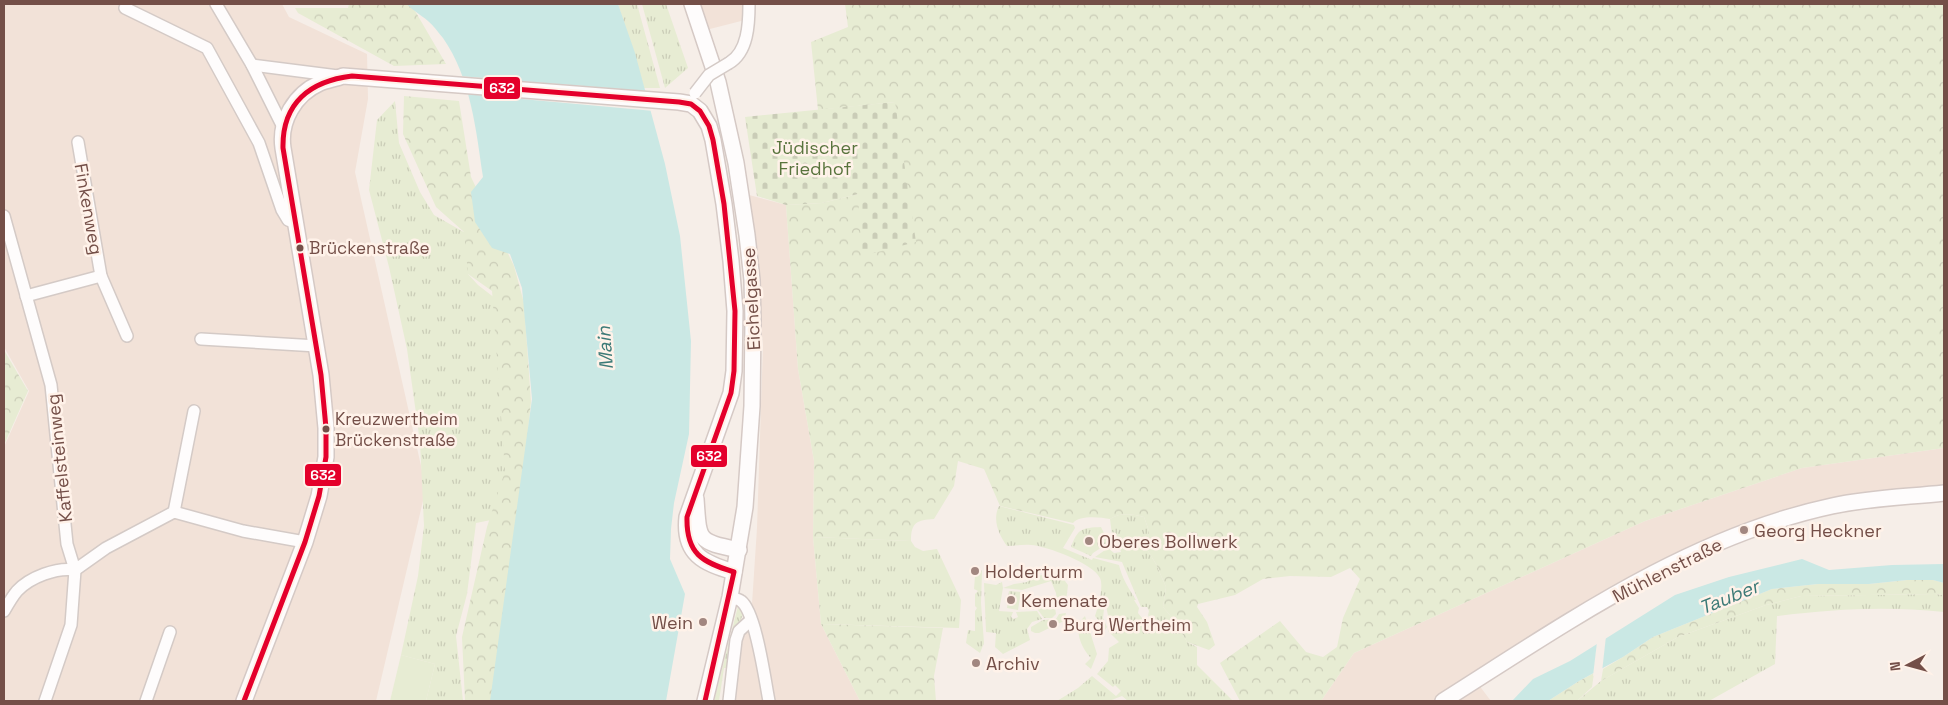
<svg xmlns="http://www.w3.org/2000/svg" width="1948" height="705" font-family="'Space Grotesk',sans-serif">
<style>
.residential{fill:#f2e2d8}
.grass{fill:url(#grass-tufts)}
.forest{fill:url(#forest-crowns)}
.cemetery{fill:url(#cemetery-stones)}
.pitch{fill:#e7ecd3}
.water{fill:#cae8e4}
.pier{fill:#f6eee8}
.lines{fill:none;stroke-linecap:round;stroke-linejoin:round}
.street-casing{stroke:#d4cac6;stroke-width:14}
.secondary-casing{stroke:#d5c9c5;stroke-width:18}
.street{stroke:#fefcfc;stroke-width:11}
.secondary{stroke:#fefcfc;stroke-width:15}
.street-bridge-casing{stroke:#d4cac6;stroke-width:14;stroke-linecap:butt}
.street-bridge{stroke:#fefcfc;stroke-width:11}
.bus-1-casing{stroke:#fff2e9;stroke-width:9}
.bus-1{stroke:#e4002b;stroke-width:5}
.bus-dot{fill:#744f48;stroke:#fff2e9;stroke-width:2}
.poi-dot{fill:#a28780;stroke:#fff2e9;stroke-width:2}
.labels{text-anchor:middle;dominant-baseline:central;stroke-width:5;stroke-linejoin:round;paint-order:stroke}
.bus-label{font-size:17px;fill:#744f48;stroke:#fff2e9;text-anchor:start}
.park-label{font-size:18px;fill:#59743d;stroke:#fff2e9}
.street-label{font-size:18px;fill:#744f48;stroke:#fff2e9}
.poi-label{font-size:18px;fill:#744f48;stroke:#fff2e9;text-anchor:start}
.water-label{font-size:19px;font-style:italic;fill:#3c7a77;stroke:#fff2e9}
.line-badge{stroke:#fff2e9;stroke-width:2}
.badge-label{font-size:14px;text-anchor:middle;font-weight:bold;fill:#fff}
</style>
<defs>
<pattern id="grass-tufts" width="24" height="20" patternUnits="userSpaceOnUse" patternTransform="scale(1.25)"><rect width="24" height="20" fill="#e7ecd3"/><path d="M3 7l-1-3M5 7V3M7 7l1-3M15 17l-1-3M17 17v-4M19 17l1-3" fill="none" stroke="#caccb7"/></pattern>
<pattern id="forest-crowns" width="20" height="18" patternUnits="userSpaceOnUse" patternTransform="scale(1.25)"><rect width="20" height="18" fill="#e7ecd3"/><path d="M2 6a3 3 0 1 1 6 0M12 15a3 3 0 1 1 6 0" fill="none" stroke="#caccb7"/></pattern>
<pattern id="cemetery-stones" width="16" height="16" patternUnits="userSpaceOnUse" patternTransform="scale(1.25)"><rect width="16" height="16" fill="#e7ecd3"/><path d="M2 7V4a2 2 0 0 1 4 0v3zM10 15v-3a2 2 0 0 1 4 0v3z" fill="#caccb7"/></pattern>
</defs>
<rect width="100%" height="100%" fill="#f6eee8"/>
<g class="residential">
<path d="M4 4H282L289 17 367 54 368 99 355 172 426 488 376 701H4V447L29 391 4 347Z"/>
<path d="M692 4H749V19L702 31Z"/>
<path d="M749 195 786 205 798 369 814 461 813 537 821 624 860 701H727L736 640 751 619 757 528 763 346Z"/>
<path d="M1944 448V493L1862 500 1702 549 1475 680 1491 701H1321L1354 653 1645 521 1802 468Z"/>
</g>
<g class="grass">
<path d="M618 4H637L660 88H644Z"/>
<path d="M642 4H666L688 68 665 88Z"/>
<path d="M395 101 399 143 420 192 434 215 469 235 471 258 468 274 478 285 500 302 512 339 504 500 491 520 476 523 467 594 456 636 463 701H426L435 664 401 655 418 576 424 526 420 442 407 349 389 267 369 190 377 120Z"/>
<path d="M999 506 1074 525 1075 528 1063 548 1092 560 1093 558 1119 565C1122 578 1129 589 1136 600H1134L1139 608 1138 613 1146 623 1150 619 1148 615 1149 611 1147 607H1141L1122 562 1095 557 1108 548 1114 553 1121 552 1117 538 1112 535 1110 519C1121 512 1132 514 1144 517L1149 531 1148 551 1156 564 1166 587 1163 607 1174 620 1187 642 1197 647V665L1233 701H1128L1122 696 1109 701H1057L1078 688 1092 676 1116 696 1121 691 1115 685 1113 687 1097 674 1108 661 1109 648 1119 642 1108 631 1110 626 1105 600 1103 618 1107 627 1105 630 1095 616C1098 607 1104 587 1100 578 1093 563 1046 546 1031 545 1023 544 1015 546 1007 546 999 535 992 520 999 506Z"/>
<path d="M1101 527 1107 539V544L1093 553 1091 556 1071 547C1078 528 1082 528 1101 527Z"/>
<path d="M813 537 911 541 915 547 923 551 937 549 961 600 959 628 821 624Z"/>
<path d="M981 570 982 572 981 603 984 643 980 653 966 643 968 630 975 631V611L977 608 975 606V594L978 591 974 589 975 576 980 574Z"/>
<path d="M1054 573 1062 577 1068 585 1066 602H1057L1056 593 1051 581 1022 590 1003 588 999 611 1013 612 1011 617 1014 619 1018 617 1016 612 1037 611 1042 619 1032 622 1027 629 1030 640 1003 654 995 647 996 633 986 632 984 583 996 585 1002 582 1003 588 1014 584 1027 582 1031 577Z"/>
<path d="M1009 591 1021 592 1018 610 1007 608Z"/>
<path d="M1935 594 1944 595V612C1885 606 1836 609 1777 616L1775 664 1709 701H1577L1601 681 1678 637 1766 605 1801 596Z"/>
<path d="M1054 601 1056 614 1052 618H1044L1038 610V605Z"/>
<path d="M738 606 744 613 736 629 727 668H724L719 701H714Z"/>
<path d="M1066 613 1064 621 1039 633H1035L1031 631V627L1043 620 1056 619 1059 614Z"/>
<path d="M1085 616 1097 654 1091 669 1085 664 1091 658C1081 648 1072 627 1085 616Z"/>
</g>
<g class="forest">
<path d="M349 4H411L446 64 394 66 298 13 295 8H348Z"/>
<path d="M845 4H1944V448L1802 468 1645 521 1354 653 1321 701H1240L1220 663 1280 621 1306 652 1323 657 1337 647 1343 618 1360 579 1350 568 1331 577 1290 576 1263 579 1235 595 1198 604 1197 607 1207 622 1215 645 1209 650 1187 642 1174 620 1163 607 1166 587 1156 564 1148 551 1149 531 1144 517C1132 514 1121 512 1110 519 1100 517 1079 515 1073 523L1000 506 984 469 958 461 954 486 934 519C917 520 911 522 911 541L813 537 814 461 798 369 786 205 822 203 858 194 895 102 818 110 811 42 848 27Z"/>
<path d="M404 96 459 101 471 177 514 266 524 303 531 402 499 701H465L462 637 487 527 505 471 492 291 468 274 464 232 436 207 403 134Z"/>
<path d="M4 350 28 391 4 445Z"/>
<path d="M1907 580H1933L1944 583V595L1935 594 1801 596 1766 605 1678 637 1601 681 1603 669 1623 657 1653 637 1772 589 1818 584H1869Z"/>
<path d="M821 624 943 628 934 676 936 701H860Z"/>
<path d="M1594 673 1592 687 1577 701H1548L1579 681Z"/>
</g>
<path class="cemetery" d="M895 102 916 242 862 256 858 194 822 203 786 205 757 196 745 117Z"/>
<path class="pitch" d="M401 655 435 664 426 701H390Z"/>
<g class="water">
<path d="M407 4H618L635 53 665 164 680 236 691 341 689 434 674 503 671 529 670 559 685 594 666 701H490L532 399 522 288 510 254 492 248 475 222 471 192 483 177C476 130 471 78 443 38 438 32 433 25 428 21 420 14 413 11 407 4Z"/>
<path d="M1802 559 1829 570 1892 565 1944 564V583L1933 580H1907L1869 584H1818L1772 589 1653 637 1623 657 1579 681 1548 701H1512L1533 679 1570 661 1675 595 1729 577Z"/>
</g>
<g class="pier">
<path d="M459 76 648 91 654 111 465 94Z"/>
<path d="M1606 636 1602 672 1593 676 1597 642Z"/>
</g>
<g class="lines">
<defs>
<g id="street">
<path d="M216 4 252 65 283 127"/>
<path d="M125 8 207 48 259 143 282 210 288 220 296 223"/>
<path d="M729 63C748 52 749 24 749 4"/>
<path d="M252 65 338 76"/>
<path d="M78 142 101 276 127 336"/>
<path d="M4 216 51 385 67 544 75 570 71 625 45 701"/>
<path d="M26 296 101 276"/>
<path d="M201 339 317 346"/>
<path d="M174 512 194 411"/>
<path d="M75 570 106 548 174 512 243 531 305 542"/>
<path d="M730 597C733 598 738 599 741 601 756 612 765 681 769 701"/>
<path d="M4 611C8 604 12 597 17 591 30 577 57 567 75 570"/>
<path d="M146 701 170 632"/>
<path d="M729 701 736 640 739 631 751 620"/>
</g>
<g id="secondary">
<path d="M692 4 718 82 736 163 747 235 752 280 753 321 752 406 745 507 730 597 705 701"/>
<path d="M696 499C699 542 697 541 739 550"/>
<path d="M244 701 305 542 319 496 326 457V428L321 375 283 148C279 121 295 94 320 83 327 80 335 79 343 76L679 102 691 104 700 111 709 126 713 140 724 204 731 261 735 311 734 371 731 393 687 517C683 554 703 563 734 572"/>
<path d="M1443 701C1565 624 1688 537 1832 506 1869 498 1907 497 1944 493"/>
</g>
</defs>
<use href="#street" class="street-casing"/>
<use href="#secondary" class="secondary-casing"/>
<use href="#street" class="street"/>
<use href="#secondary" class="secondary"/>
<defs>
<path id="street-bridge" d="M695 93 709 75 729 63"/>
</defs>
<use href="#street-bridge" class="street-bridge-casing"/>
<use href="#street-bridge" class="street-bridge"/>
<defs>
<path id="bus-1" d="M244 701 305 542 319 496 326 457V428L321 375 283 148C282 103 310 81 352 76L679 102 691 104 700 111 709 126 713 140 724 204 735 311 734 371 731 393 687 517C686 554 702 562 734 572L705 701"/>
</defs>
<use href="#bus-1" class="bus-1-casing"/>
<use href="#bus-1" class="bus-1"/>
</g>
<g class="bus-dot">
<circle cx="300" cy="248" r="4.5"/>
<circle cx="326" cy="429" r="4.5"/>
</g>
<g class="poi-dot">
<circle cx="1744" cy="530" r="5"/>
<circle cx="1089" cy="541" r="5"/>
<circle cx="975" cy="571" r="5"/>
<circle cx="1011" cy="600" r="5"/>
<circle cx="703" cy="622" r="5"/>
<circle cx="1053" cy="624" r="5"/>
<circle cx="976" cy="663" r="5"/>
</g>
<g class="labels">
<g class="bus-label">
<text x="309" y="248">Brückenstraße</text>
<text x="335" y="419">Kreuzwertheim<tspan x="335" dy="21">Brückenstraße</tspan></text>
</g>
<g class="park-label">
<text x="815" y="147">Jüdischer<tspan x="815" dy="21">Friedhof</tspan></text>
</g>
<g class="street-label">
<text transform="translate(89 209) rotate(80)">Finkenweg</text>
<text transform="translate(751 299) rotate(-93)">Eichelgasse</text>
<text transform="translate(59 458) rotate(-96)">Kaffelsteinweg</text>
<text transform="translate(1667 570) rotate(-27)">Mühlenstraße</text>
</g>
<g class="poi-label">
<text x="1754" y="530">Georg Heckner</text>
<text x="1099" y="541">Oberes Bollwerk</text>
<text x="985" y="571">Holderturm</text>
<text x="1021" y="600">Kemenate</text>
<text x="693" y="622" text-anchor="end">Wein</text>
<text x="1063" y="624">Burg Wertheim</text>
<text x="986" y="663">Archiv</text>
</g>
<g class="water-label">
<text transform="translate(605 348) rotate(-94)">Main</text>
<text transform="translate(1729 597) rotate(-22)">Tauber</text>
</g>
</g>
<g class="line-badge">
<rect x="483" y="76" width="38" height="24" rx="5" fill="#e4002b"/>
<rect x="690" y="444" width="38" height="24" rx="5" fill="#e4002b"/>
<rect x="304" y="463" width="38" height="24" rx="5" fill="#e4002b"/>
</g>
<g class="badge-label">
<text x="502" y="93">632</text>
<text x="709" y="461">632</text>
<text x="323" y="480">632</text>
</g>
<rect width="1948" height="705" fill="none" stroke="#744f48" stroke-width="10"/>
<g transform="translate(1908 665) rotate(264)" stroke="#fff2e9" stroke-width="4" paint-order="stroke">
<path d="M0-4L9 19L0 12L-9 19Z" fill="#744f48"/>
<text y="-8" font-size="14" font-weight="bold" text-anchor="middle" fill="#744f48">N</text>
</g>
</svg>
